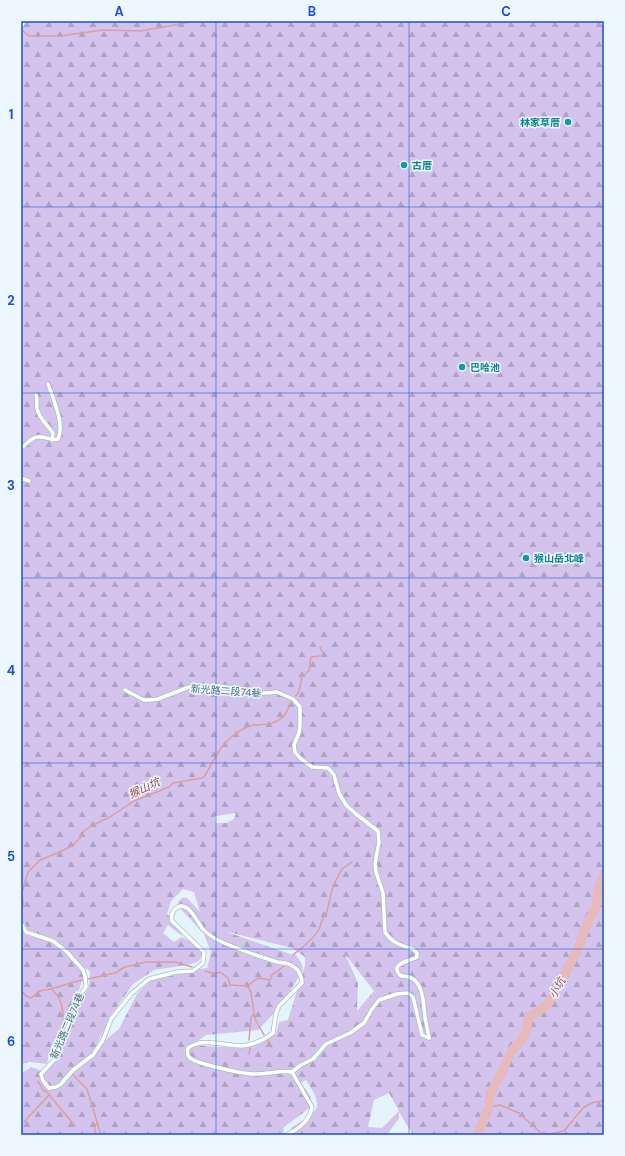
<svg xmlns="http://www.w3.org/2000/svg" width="625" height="1156" font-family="'DM Sans','Noto Sans TC',sans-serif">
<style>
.forest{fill:url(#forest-firs);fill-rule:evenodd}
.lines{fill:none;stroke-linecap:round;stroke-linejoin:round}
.stream{stroke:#da9ea0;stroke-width:1.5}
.river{stroke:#e8b9ba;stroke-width:9}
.minor-casing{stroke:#a3bfc8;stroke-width:5}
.minor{stroke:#fff;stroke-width:3.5}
.grid{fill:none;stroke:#1d4ed8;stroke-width:1;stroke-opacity:0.55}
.culture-dot{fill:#0f9aa8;stroke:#ecf7ff;stroke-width:1.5}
.labels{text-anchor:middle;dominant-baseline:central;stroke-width:3;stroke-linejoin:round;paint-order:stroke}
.culture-label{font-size:10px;font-weight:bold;fill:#0d838f;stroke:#ecf7ff;text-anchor:start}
.street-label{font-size:10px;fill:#496f77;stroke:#ecf7ff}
.water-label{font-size:11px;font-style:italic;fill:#a14a4b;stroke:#ecf7ff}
.neatline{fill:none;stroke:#1d4ed8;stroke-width:1.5}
.grid-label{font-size:13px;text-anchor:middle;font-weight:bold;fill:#1d4ed8}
</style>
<defs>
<pattern id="forest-firs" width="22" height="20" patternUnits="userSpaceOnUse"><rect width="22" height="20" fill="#d4c3ec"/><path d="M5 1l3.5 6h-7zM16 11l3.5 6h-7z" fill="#aea3c4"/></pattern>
</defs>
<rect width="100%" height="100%" fill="#e5f3fd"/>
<path class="forest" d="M21 21H604V1135H413L399 1112V1118L387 1135H290L291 1128C318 1110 326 1111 306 1080L301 1083 311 1097V1107L284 1127 283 1135H21V1074L31 1067 45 1072 55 1062 64 1040 78 1011 79 1003 89 987 90 972 86 968 67 1028 51 1046 47 1064 30 1062 21 1064V923L28 929 21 918ZM236 813 234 819 226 823H216L215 816ZM183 889 194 892 200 912 187 898C182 897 179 899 177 905L204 934 211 952 207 968 155 976 137 994 119 1029 92 1051 96 1046 112 1014 133 984 154 970 192 964 199 961 204 949 182 937 174 942 163 933 168 925 181 935 186 933 167 914 171 901ZM224 931 292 948 305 957V965L288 1020 279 1022 276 1034 258 1044 238 1048 192 1045 206 1035 258 1030 280 1007 302 972C304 965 300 961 296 955H293ZM345 954 374 991 357 1011 358 983ZM389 1093 399 1111 382 1128 368 1127 374 1100Z"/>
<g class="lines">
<g class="stream">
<path d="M23 31 29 36H60L103 30 141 31 196 21"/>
<path d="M320 647 322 652"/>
<path d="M296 696 299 691 302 676 309 671 311 657 319 656"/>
<path d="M21 908 23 907V903L22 892 28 872 40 860 60 852 73 845 80 838 84 831 91 826 110 817 134 801 169 787 173 783 202 778 204 777C213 762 220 745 234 735 239 731 248 726 254 725 265 724 272 726 283 717 287 713 288 707 292 702"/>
<path d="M293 955C302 948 314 939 319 929 322 924 321 918 326 915L333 886 337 878 342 869 352 862"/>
<path d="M205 971 215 974 220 972 228 978 230 985 247 986 258 978 270 980 272 975 284 966"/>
<path d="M247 986 251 992 254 1014 251 1017 249 1040"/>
<path d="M51 989 74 982 115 973 125 967 146 962H175L192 967"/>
<path d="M21 990 26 996 31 998 39 991 51 989C60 996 62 1004 63 1015L67 1018"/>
<path d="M254 1015 256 1021 264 1035"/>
<path d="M268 1040 272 1048"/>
<path d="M21 1046 29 1045"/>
<path d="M249 1054 250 1048"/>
<path d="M73 1075 87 1089 101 1135"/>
<path d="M38 1081 43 1090 47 1092 75 1126"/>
<path d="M489 1107 500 1105 519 1113 540 1132 543 1134H549L564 1131 583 1108 591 1103 601 1101 604 1099"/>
<path d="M24 1122 49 1095"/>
<path d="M95 1135V1125L97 1124"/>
</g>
<path class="river" d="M477 1135 489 1107 490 1094 502 1072 512 1050 523 1038 527 1028 529 1016 539 1011 548 1004 578 949 588 921 596 908 598 889 604 874"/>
<defs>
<g id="minor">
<path d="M21 27 24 21"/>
<path d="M36 395C38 400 36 403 37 408 38 417 48 426 53 433L52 440"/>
<path d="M21 448C27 445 30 437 38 437 45 436 51 441 58 439 65 425 53 398 48 384"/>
<path d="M21 478 29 481"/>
<path d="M212 685 232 688 235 693"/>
<path d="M125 690 144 700H150L158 699 189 687H196L216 692 254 694 277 692 293 699 300 707V726L299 733 294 745 295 752 300 758 312 767 328 768 330 770 334 775 339 793 346 805 356 814 378 831 379 842 375 864 376 872 383 893 385 932C392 943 402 946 413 949L417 953V957C412 961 387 963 401 976 424 975 423 1001 425 1017 426 1024 428 1031 429 1038"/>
<path d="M21 923 26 932 53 941 67 952 83 970 85 976 86 987 80 995 73 1015 57 1054 55 1059 41 1074 43 1081 49 1088 56 1087 61 1084 73 1070 93 1055 103 1040 111 1019 131 994 149 979 177 972 193 971 203 963 204 952 172 921C171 917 171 914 174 910 187 897 196 920 202 928 207 934 215 939 222 942 240 950 258 956 277 962 282 963 290 963 294 967 299 970 302 977 302 983L279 1006 276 1013 273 1033C264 1040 252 1045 241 1046 224 1046 203 1037 188 1048 187 1051 187 1054 189 1057 195 1064 241 1073 252 1074 266 1075 279 1070 292 1072"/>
<path d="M292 1072 301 1065 313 1059 326 1044 350 1033 364 1023 372 1009 379 1000 397 994 408 993 413 997 422 1035 429 1038"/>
<path d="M286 1135C299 1129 310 1121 312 1107L292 1072"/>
</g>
</defs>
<use href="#minor" class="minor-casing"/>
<use href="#minor" class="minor"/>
</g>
<path class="grid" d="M216 21V1135M409 21V1135M21 207H604M21 393H604M21 578H604M21 763H604M21 949H604"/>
<g class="culture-dot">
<circle cx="568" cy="122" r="4"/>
<circle cx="404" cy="165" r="4"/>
<circle cx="462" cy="367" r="4"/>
<circle cx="526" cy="558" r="4"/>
</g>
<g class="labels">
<g class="culture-label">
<text x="560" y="122" text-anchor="end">林家草厝</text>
<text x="412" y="165">古厝</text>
<text x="470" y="367">巴哈池</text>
<text x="534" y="558">猴山岳北峰</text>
</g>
<g class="street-label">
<text transform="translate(226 691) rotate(4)">新光路二段74巷</text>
<text transform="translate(67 1026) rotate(-67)">新光路二段74巷</text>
</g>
<g class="water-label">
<text transform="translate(144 788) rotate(-25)">猴山坑</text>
<text transform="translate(557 988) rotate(-62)">小坑</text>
</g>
</g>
<rect width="625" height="1156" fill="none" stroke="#ecf7ff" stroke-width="44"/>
<rect x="22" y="22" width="581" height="1112" class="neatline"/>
<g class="grid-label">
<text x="119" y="16">A</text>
<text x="312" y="16">B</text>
<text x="506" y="16">C</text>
<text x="11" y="119">1</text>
<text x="11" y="305">2</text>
<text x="11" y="490">3</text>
<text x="11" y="675">4</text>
<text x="11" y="861">5</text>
<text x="11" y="1046">6</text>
</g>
</svg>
